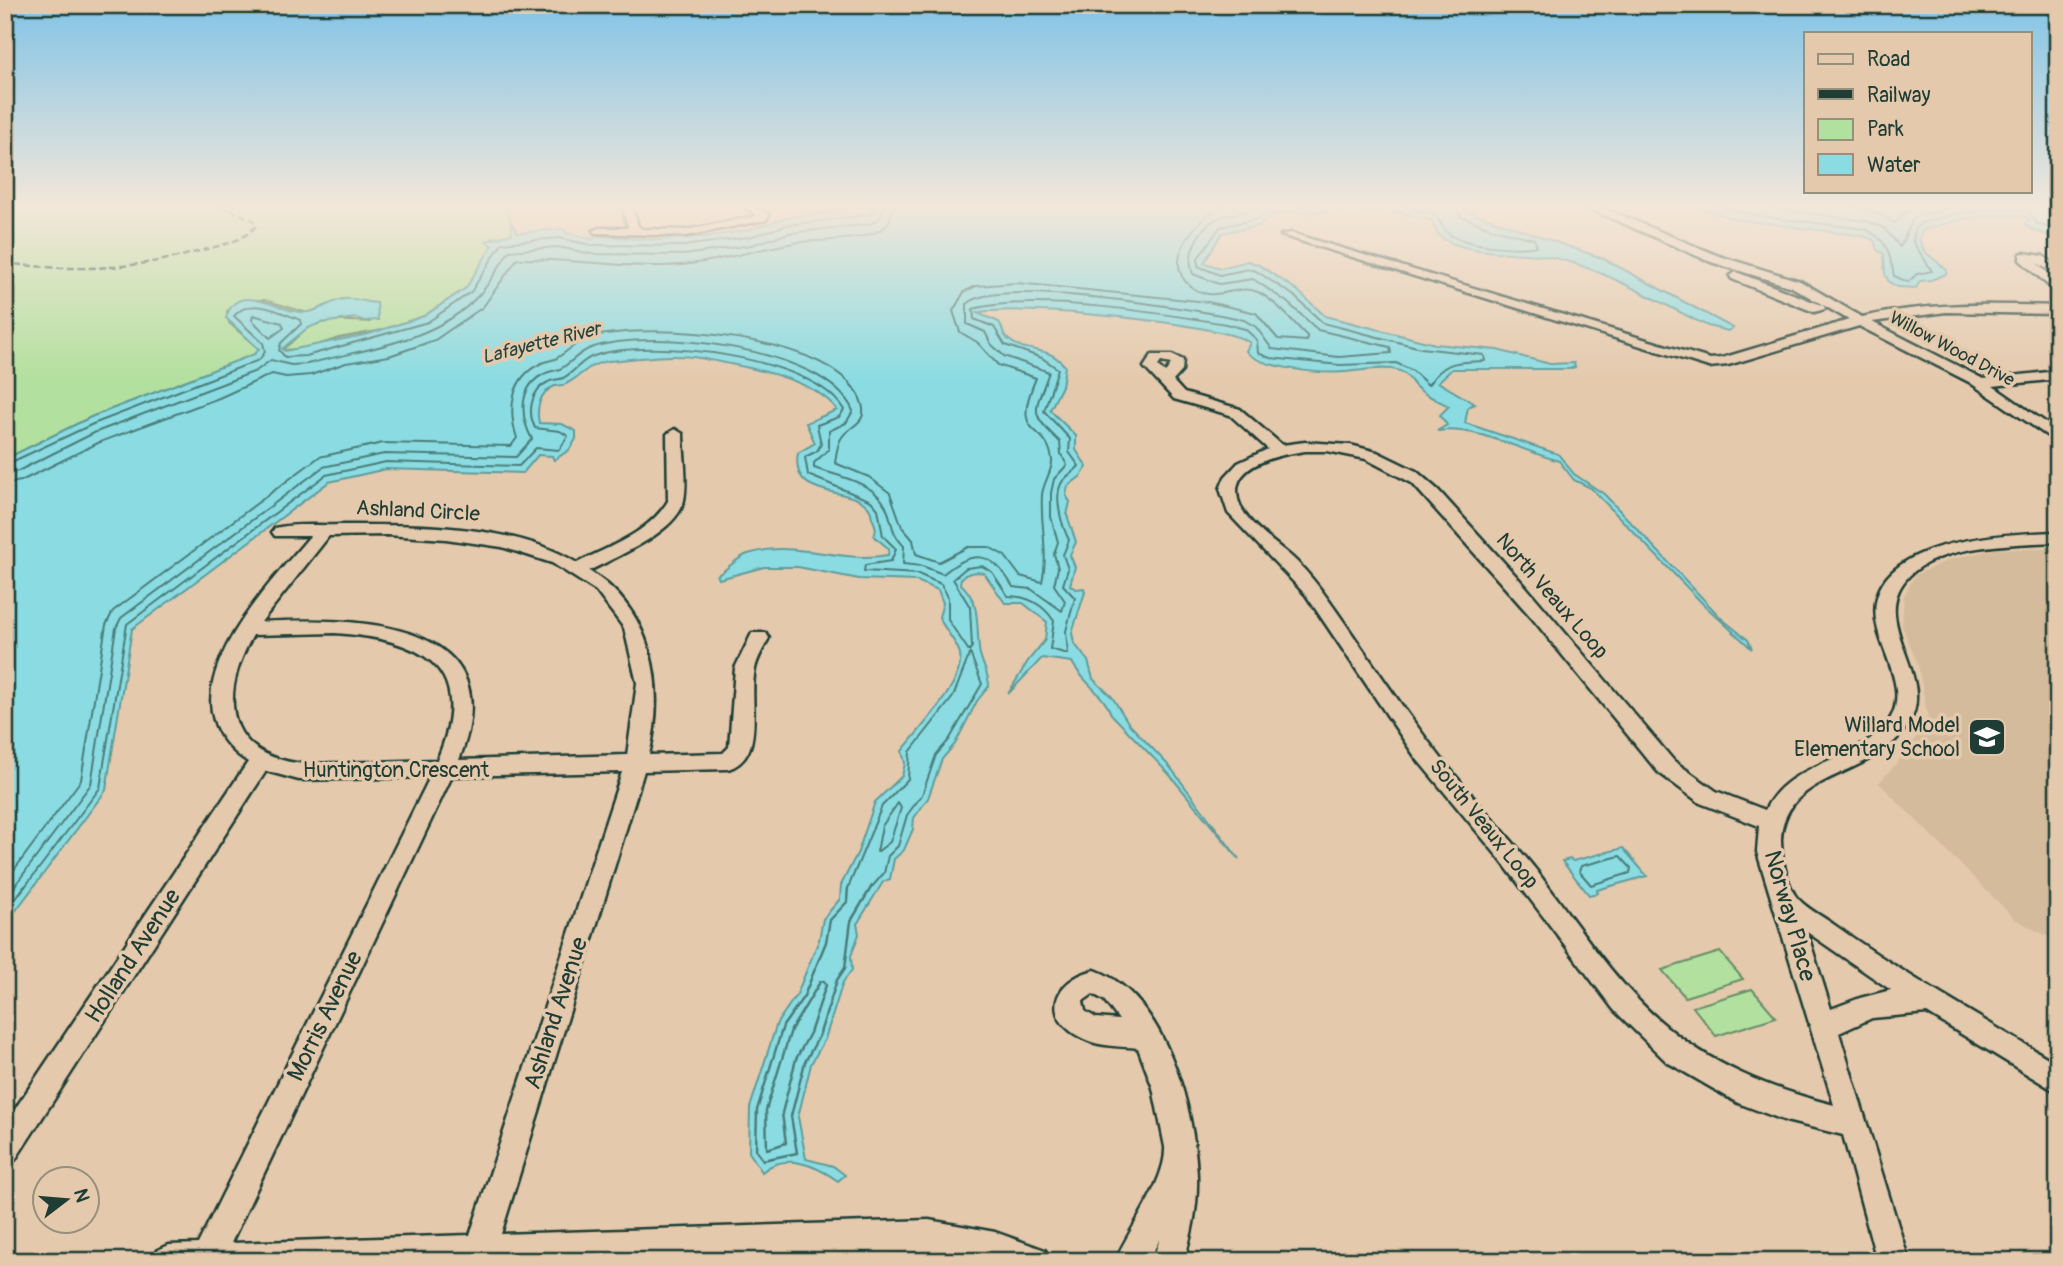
<svg xmlns="http://www.w3.org/2000/svg" width="2063" height="1266" font-family="Pangolin,sans-serif">
<style>
.built{fill:#d4bb9c}
.green{fill:#b2e09e;stroke:#688e69;stroke-width:2}
.water{fill:#8adce2;stroke:#5f9c9c;stroke-width:2}
.lines{fill:none;stroke-linecap:round;stroke-linejoin:round}
.shore-far1{stroke:#4a7d7a;stroke-width:2}
.shore{stroke:#4a7d7a;stroke-width:2.5}
.minor-casing{stroke:#1f3d34;stroke-width:5}
.minor{fill:#e4c9ac;fill-rule:evenodd}
.rail{stroke:#1f3d34;stroke-width:2.5;stroke-dasharray:7 3.5;stroke-linecap:butt}
.labels{text-anchor:middle;dominant-baseline:central;stroke-width:7;stroke-linejoin:round;paint-order:stroke}
.far-street-label{font-size:18px;fill:#1f3d34;stroke:#e4c9ac}
.far-water-label{font-size:19px;font-style:italic;fill:#24453d;stroke:#e4c9ac}
.street-label{font-size:21px;fill:#1f3d34;stroke:#e4c9ac}
.poi-label{font-size:21px;fill:#1f3d34;stroke:#e4c9ac;text-anchor:end}
.near-street-label{font-size:24px;fill:#1f3d34;stroke:#e4c9ac}
</style>
<rect width="100%" height="100%" fill="#e4c9ac"/>
<filter id="ink" filterUnits="userSpaceOnUse"><feTurbulence type="fractalNoise" baseFrequency=".0143" numOctaves="2"/><feDisplacementMap in="SourceGraphic" scale="14" xChannelSelector="R" yChannelSelector="G"/><feConvolveMatrix kernelMatrix="1 2 1 2 8 2 1 2 1" color-interpolation-filters="sRGB"/></filter>
<g filter="url(#ink)">
<path class="built" d="M1996 549H2058V942L2015 919 1879 783 1904 755 1928 719 1918 665 1902 626 1904 596 1915 575 1951 559Z"/>
<g class="green">
<path d="M5 205H506L513 230 512 234 492 238 490 254 466 288 424 316 382 330 339 338 305 349 281 350C291 345 298 334 308 328 327 318 350 321 370 322L372 303 343 299 308 313 265 300H244L227 311 229 323 259 349 255 354 91 417 5 459Z"/>
<path d="M1720 952 1743 979 1685 997 1662 970Z"/>
<path d="M1752 989 1776 1017 1716 1036 1693 1007Z"/>
</g>
<g class="water">
<path d="M882 205H1462V209L1604 259 1733 328 1728 331 1708 326C1657 302 1594 262 1538 255 1514 252 1433 255 1433 221L1407 214 1359 211 1282 213 1270 216 1259 226 1222 233 1204 263 1221 268 1248 261 1259 265 1297 290 1325 316 1435 344 1497 350 1550 364 1574 363 1575 367 1569 369H1452L1438 382 1475 404 1468 407 1465 423 1558 454 1574 474 1604 494 1722 619 1748 640 1752 649 1703 604 1591 488 1574 480 1559 461C1520 450 1477 426 1437 431L1447 425 1440 415 1449 406C1439 401 1424 395 1416 387 1409 380 1409 374 1397 370 1381 366 1360 371 1343 372 1322 374 1258 368 1246 351L1250 343C1227 323 1010 303 977 313L999 322C1004 329 1001 334 1009 340 1027 355 1045 343 1065 366L1062 386 1050 410 1076 436V450L1087 467 1081 476 1068 486 1066 495 1070 502 1067 515 1076 542 1070 555 1075 567 1070 585 1076 589 1084 588 1085 592 1072 633 1074 643 1088 661 1093 679 1112 697 1129 724 1170 767 1239 859 1169 774 1111 714C1104 694 1081 681 1072 662L1042 658 1008 694 1028 661 1045 640 1047 622 1023 603H1005L984 573C976 571 960 573 960 583 981 602 976 622 979 649 980 661 989 673 989 686L977 701 955 744 942 759 928 798 914 818 913 829 904 850 894 859 890 879 883 882 857 924 859 934 851 956 852 970 843 982 825 1039 811 1064 798 1117 806 1159 833 1166 845 1175 838 1181C816 1165 785 1152 762 1172L749 1152 750 1108 777 1023 797 994 819 940 823 919 840 899 841 885 858 852 875 802 902 776 905 763 902 751C919 729 965 683 960 654 958 644 944 629 939 617L943 603 938 590 917 581 859 579 798 567H764L719 579 717 575C728 570 734 559 748 554 796 539 840 564 888 555L889 549 874 536C877 529 876 527 873 520 871 517 872 513 870 510 856 483 789 504 798 453L815 443 806 423 837 410C815 377 737 365 699 358 671 353 636 359 608 361 588 364 583 375 566 384 563 386 559 385 555 386 539 392 536 409 539 423L562 424 576 431V439L569 450 554 460 552 456 538 455 523 473 386 469 329 482 132 629 106 790 5 925V459L91 417 255 354 259 349 226 318C237 276 285 317 308 312 321 310 331 301 344 299 355 297 366 303 377 303L378 320 364 321 356 318 320 323 306 329 282 349 285 351 369 334 424 316 466 288 492 246 486 241 512 234 511 222 518 233 564 229 566 233 592 239 598 236 661 240 711 236 748 230 785 218Z"/>
<path d="M1689 205H2058V239L2031 229 2025 224 2029 218C1996 210 1955 220 1923 230L1919 239 1924 251 1947 270 1946 274 1931 280 1920 281 1916 288 1898 287 1889 282 1885 274 1884 254 1877 250 1874 240 1863 236 1735 219Z"/>
<path d="M1623 848 1647 876 1597 890 1598 893 1589 895 1562 861 1570 859 1573 861Z"/>
</g>
<g class="lines">
<g class="shore-far1">
<path d="M1377 205 1408 207 1435 214C1439 220 1442 228 1448 233 1464 246 1517 250 1537 246L1534 239 1493 229 1460 216 1455 205"/>
<path d="M1713 205 1760 216 1865 229C1887 239 1890 253 1894 276L1908 282 1917 274 1932 271 1913 242 1915 229 1921 223C1957 213 1992 205 2029 211L2036 223 2058 231"/>
<path d="M1750 205 1867 221 1884 228 1900 247 1914 217 1960 205"/>
<path d="M1833 205 1869 210 1895 223 1914 205"/>
<path d="M253 315 282 323 284 328 270 338 252 320Z"/>
<path d="M5 465 93 424 259 360 265 352 263 343 234 316C251 296 280 312 300 320L301 324 281 343 279 350 285 357 306 356 428 322 471 292 502 243 559 238 591 245 684 246 749 237 788 225 868 215 874 212 875 205"/>
<path d="M5 474 18 471 96 432 256 371 271 360 291 365 307 364C364 349 436 342 478 296 491 283 499 266 509 251L558 247 592 254 684 255 751 245 790 233 871 224 881 217 884 205"/>
<path d="M5 484 21 481 100 442 219 398 272 374 286 377 311 375 346 363 389 356 435 340 483 307 517 259C565 258 613 267 662 266 709 265 748 251 794 243 819 239 869 243 887 225 891 220 892 211 894 205"/>
<path d="M898 803 901 808 890 842 877 852 882 826Z"/>
<path d="M1620 856 1631 868 1630 873 1591 885 1579 871 1581 866Z"/>
<path d="M5 882 81 780 106 625 113 611 319 457 383 443 511 446 517 438C508 411 510 378 540 364 544 361 550 361 555 359 568 352 577 340 591 337 650 322 841 334 862 404 868 424 850 425 842 437 837 444 836 455 835 463L869 477 890 493 902 527 913 540 916 554 939 562 968 547H989L1005 556 1020 576 1042 582C1049 552 1040 525 1042 495 1043 483 1053 470 1052 460 1047 420 1009 441 1036 378L998 365 977 342 960 332 953 311 964 292 976 286 1017 283 1208 302 1256 313 1278 339 1307 341V336C1292 321 1277 302 1258 292 1236 282 1215 306 1190 286 1159 260 1200 214 1226 205"/>
<path d="M13 888 91 784 116 628 121 618 323 467 384 454 516 457 532 439C520 417 518 387 544 374 549 371 555 371 560 369 571 363 579 352 591 348 650 327 826 347 853 411L846 423 829 431V449L814 463V468C837 476 875 482 886 507 894 524 889 530 904 546L903 564 922 566 943 574C974 548 993 552 1013 587L1031 589 1062 611 1065 601 1054 585 1058 568 1054 554 1058 542 1051 517V493L1054 479 1067 465 1061 454 1060 442C1027 411 1035 412 1049 372L1004 356 991 344 985 332 967 324V304C991 276 1203 310 1244 320L1256 327 1272 349 1339 357 1391 353 1390 347 1318 330 1287 302 1253 279 1219 284 1193 274C1185 255 1199 227 1218 218 1231 212 1247 215 1259 205"/>
<path d="M24 888 100 788 127 624 326 475 386 462 519 466 536 448 559 450 568 436 560 431 535 428C527 412 531 390 548 382 553 379 559 380 563 378 575 372 581 360 594 356 649 337 814 356 844 410L839 417 817 425 821 444 817 451 805 457 808 475 871 501 878 509 883 536 896 549 891 561 865 565 864 571 918 574 941 584 948 597V620L969 651 972 647 970 607 953 579 966 568 982 566 992 572 1008 596C1028 596 1043 604 1054 621L1050 649 1068 654 1066 631 1075 598 1063 585 1068 569 1063 555 1069 540C1062 526 1053 497 1062 482 1066 476 1074 472 1079 466L1069 452 1070 439 1044 411 1058 369 1042 358 1005 345 994 327 974 319 973 309C1036 293 1160 313 1226 324L1245 329 1257 340 1258 353 1270 358 1340 365 1396 363 1413 371 1428 385C1446 359 1456 363 1485 361L1484 355 1421 348 1323 323 1293 295 1256 271 1248 269 1220 275 1198 266V258L1220 227 1258 219 1275 207 1321 205"/>
<path d="M848 888 882 806 908 779 910 752 953 697 970 653 982 684 949 740 936 755 922 795 907 815 898 846 888 856 884 873 871 888"/>
</g>
<g class="shore">
<path d="M848 886 847 902 830 920 826 942 804 996 783 1026 757 1110 756 1150 763 1160 797 1153 791 1116 805 1062 819 1036 837 980 845 968 851 921 872 886"/>
<path d="M5 899 15 886"/>
<path d="M5 913 25 886"/>
<path d="M824 981 826 985 810 1033 796 1059 782 1113 786 1143 767 1149 766 1110 791 1030 820 982Z"/>
</g>
<defs>
<g id="minor">
<path d="M622 205H632L638 226 642 229 686 230 757 216 743 205H755L769 215 766 220 686 236 595 233 593 231 599 228H628Z"/>
<path d="M1581 205H1596L1719 256 1800 281 1862 317C1927 302 1992 304 2058 306V314L1946 312 1872 322 1983 379 2058 371V379L1993 386 2058 431V443L1969 382 1859 326 1728 365 1709 367 1281 235 1291 233 1710 359 1722 358 1849 320 1792 287 1711 262Z"/>
<path d="M2024 253 2043 256 2058 266V275L2037 263 2058 283V294L2020 260V254Z"/>
<path d="M1736 272 1824 306 1825 309 1814 312 1732 279 1730 276Z"/>
<path d="M1152 355H1172L1183 360 1182 371 1173 381 1184 393 1240 409 1282 445 1305 442 1350 445 1377 452 1416 471 1438 490 1527 588 1674 761 1716 791 1765 810C1789 760 1855 764 1888 722 1909 694 1885 658 1878 630 1854 539 2001 534 2058 532V542C2016 544 1942 544 1910 575 1864 620 1940 676 1908 725 1872 781 1785 769 1781 839 1781 855 1786 881 1795 895 1802 906 1822 916 1833 924 1904 975 1982 1018 2058 1064V1093L1927 1013 1872 1018 1839 1033 1909 1261H1877L1843 1135 1786 1121 1738 1103 1667 1062 1614 1010 1499 858 1416 758 1306 595 1228 513 1220 489 1225 477 1238 463 1268 449 1230 415 1174 399 1144 367ZM1161 362 1171 364 1165 373 1158 366ZM1305 451H1327L1366 459 1412 483 1532 618 1658 772 1700 803 1759 826 1757 852 1834 1105C1770 1089 1710 1065 1660 1021 1612 979 1575 921 1536 870 1502 828 1463 788 1431 745 1396 699 1364 650 1330 602 1320 588 1309 574 1297 562 1278 543 1237 521 1237 491 1237 462 1284 454 1305 451ZM1807 932 1891 990 1860 998 1831 1009Z"/>
<path d="M675 429 683 434C683 454 688 480 684 500 678 532 615 557 589 571 653 610 666 686 649 755L723 753 729 747 735 668 752 633H766L769 638C764 648 757 658 755 669 748 700 767 757 728 769L644 771 501 1234 929 1220 995 1232 1045 1250 1050 1261H987L929 1252 652 1261H153L158 1250 169 1245 198 1244 430 777 299 780 266 771 15 1160 5 1165V1124L248 762C154 700 264 591 310 536H275L272 532 275 528C295 523 319 526 339 525 413 525 513 523 577 563 608 547 649 533 668 501L667 434ZM387 535 446 539 502 547 552 563 596 591 624 628 637 683 627 755 459 760C516 618 354 617 261 622L329 536ZM335 633C420 639 478 665 437 760 405 761 372 762 340 763 326 763 310 765 296 763 220 751 222 690 253 635ZM622 772 470 1235 231 1243 452 776Z"/>
<path d="M1095 970C1165 996 1195 1109 1197 1176 1198 1206 1192 1233 1184 1261H1152L1160 1239 1148 1261H1115C1129 1229 1167 1180 1165 1147L1153 1088 1138 1048C1121 1046 1100 1047 1084 1039 1040 1019 1052 980 1095 970ZM1093 994 1104 1000 1119 1020 1096 1018 1085 1011 1083 1001Z"/>
</g>
</defs>
<use href="#minor" class="minor-casing"/>
<use href="#minor" class="minor"/>
<path class="rail" d="M5 263C74 272 136 270 203 250 222 245 242 242 256 226L253 220 220 205"/>
</g>
</g>
<linearGradient id="sky" x2="0" y2="1"><stop stop-color="#82c4e6"/><stop offset="0.54" stop-color="#f3e7da"/><stop offset="1" stop-color="#f3e7da" stop-opacity="0"/></linearGradient>
<rect width="2063" height="382" fill="url(#sky)"/>
<defs>
<symbol id="school-square" viewBox="-11 -11 22 22"><rect x="-9" y="-9" width="18" height="18" rx="4" fill="#1f3d34" stroke="#e4c9ac"/><path d="M0-5L7-2L0 1L-7-2ZM-4 1L0 2.5L4 1V4Q0 6-4 4Z" fill="#fff"/></symbol>
</defs>
<g fill-rule="evenodd">
<use href="#school-square" x="1965" y="715" width="44" height="44"/>
</g>
<g class="labels">
<g class="far-street-label">
<text transform="translate(1952 349) rotate(28)">Willow Wood Drive</text>
</g>
<g class="far-water-label">
<text transform="translate(541 343) rotate(-14)">Lafayette River</text>
</g>
<g class="street-label">
<text transform="translate(418 511) rotate(3)">Ashland Circle</text>
<text transform="translate(1552 596) rotate(49)">North Veaux Loop</text>
<text x="396" y="770">Huntington Crescent</text>
<text transform="translate(1484 824) rotate(51)">South Veaux Loop</text>
</g>
<g class="poi-label">
<text x="1960" y="725">Willard Model<tspan x="1960" dy="24">Elementary School</tspan></text>
</g>
<g class="near-street-label">
<text transform="translate(1790 916) rotate(74)">Norway Place</text>
<text transform="translate(133 956) rotate(-57)">Holland Avenue</text>
<text transform="translate(556 1013) rotate(-72)">Ashland Avenue</text>
<text transform="translate(325 1016) rotate(-64)">Morris Avenue</text>
</g>
</g>
<rect width="2063" height="1266" fill="none" stroke="#e4c9ac" stroke-width="28"/>
<rect x="14" y="14" width="2035" height="1238" fill="none" stroke="#1f3d34" stroke-width="2.5" filter="url(#ink)"/>
<rect x="1804" y="32" width="228" height="161" fill="#e4c9ac" stroke="#95917c" stroke-width="2"/>
<rect x="1818" y="54" width="35" height="10" fill="#e4c9ac" stroke="#95917c" stroke-width="2"/>
<text x="1867" y="66" font-size="21" fill="#1f3d34">Road</text>
<rect x="1818" y="89" width="35" height="10" fill="#1f3d34" stroke="#95917c" stroke-width="2"/>
<text x="1867" y="102" font-size="21" fill="#1f3d34">Railway</text>
<rect x="1818" y="119" width="35" height="21" fill="#b2e09e" stroke="#95917c" stroke-width="2"/>
<text x="1867" y="136" font-size="21" fill="#1f3d34">Park</text>
<rect x="1818" y="154" width="35" height="21" fill="#8adce2" stroke="#95917c" stroke-width="2"/>
<text x="1867" y="172" font-size="21" fill="#1f3d34">Water</text>
<g transform="translate(66 1200) rotate(74)"><circle r="33" fill="#e4c9ac" stroke="#95917c" stroke-width="2"/>
<path d="M0-5L12 26L0 18L-12 26Z" fill="#1f3d34"/>
<text y="-10" font-size="19" font-weight="bold" text-anchor="middle" fill="#1f3d34">N</text>
</g>
</svg>
